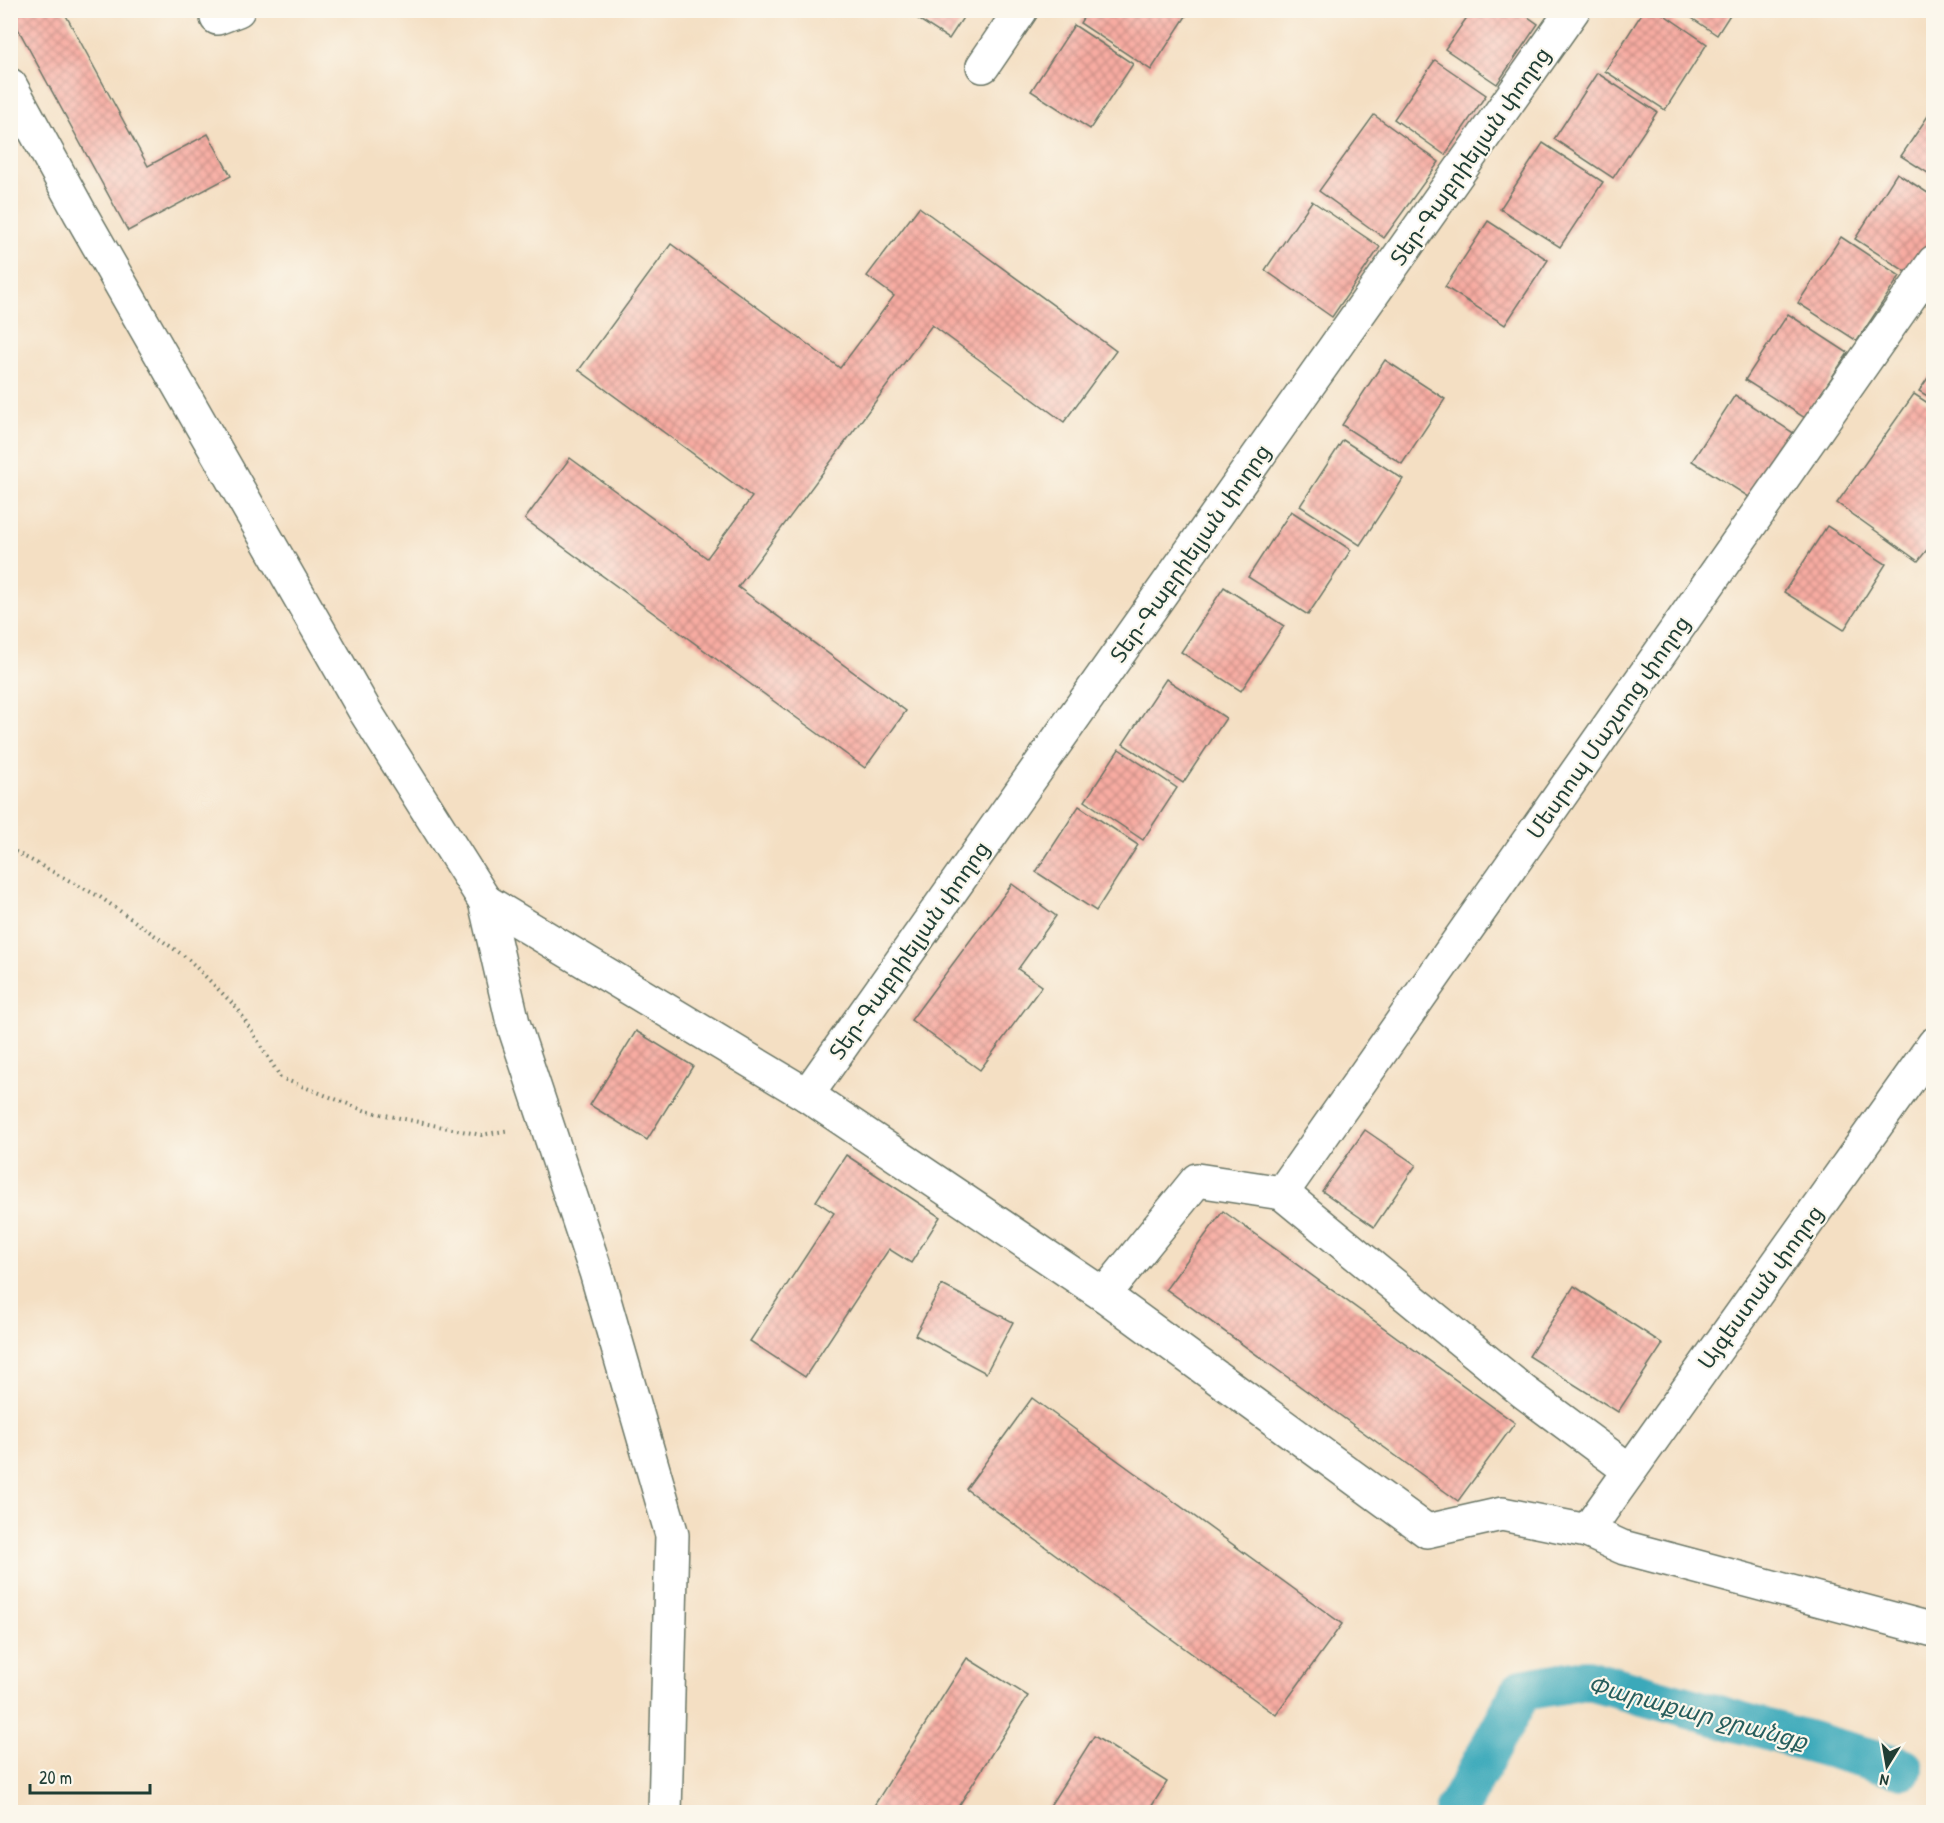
<svg xmlns="http://www.w3.org/2000/svg" width="1944" height="1823" font-family="'Patrick Hand','Noto Sans Armenian',sans-serif">
<style>
.lines{fill:none;stroke-linecap:round;stroke-linejoin:round}
.canal{stroke:#3ba9ba;stroke-width:42}
.building{fill:url(#building-cross-hatch)}
.minor-casing{stroke:#6a7666;stroke-width:36}
.path{stroke:#6a7666;stroke-width:4;stroke-dasharray:1.5 4.5;stroke-linecap:butt}
.minor{stroke:#fff;stroke-width:33}
.labels{text-anchor:middle;dominant-baseline:central;stroke-width:4.5;stroke-linejoin:round;paint-order:stroke}
.street-label{font-size:22px;fill:#1f3d34;stroke:#fbf7ec}
.water-label{font-size:24px;font-style:italic;fill:#275d5c;stroke:#fbf7ec}
</style>
<defs>
<pattern id="building-cross-hatch" width="8" height="8" patternUnits="userSpaceOnUse" patternTransform="scale(1.5)"><rect width="8" height="8" fill="#f8aca2"/><path d="M0 0l8 8M0 8l8-8" fill="none" stroke="#c88d85"/></pattern>
</defs>
<rect width="100%" height="100%" fill="#fbf7ec"/>
<filter id="ink" filterUnits="userSpaceOnUse"><feTurbulence type="fractalNoise" baseFrequency=".0167" numOctaves="2"/><feDisplacementMap in="SourceGraphic" scale="12" xChannelSelector="R" yChannelSelector="G"/><feConvolveMatrix kernelMatrix="1 2 1 2 8 2 1 2 1" color-interpolation-filters="sRGB"/></filter>
<filter id="wash" filterUnits="userSpaceOnUse"><feTurbulence type="fractalNoise" baseFrequency=".008" numOctaves="4" result="noise"/><feDisplacementMap in="SourceGraphic" scale="24" xChannelSelector="R" yChannelSelector="G"/><feGaussianBlur stdDeviation="1.35" result="paint"/><feColorMatrix in="noise" values="0 0 0 0 0 0 0 0 0 0 0 0 0 0 0 0 0 1.4 0 .05"/><feComposite in="paint" operator="in"/></filter>
<g filter="url(#wash)">
<rect width="100%" height="100%" fill="#f4dfc3"/>
<g class="lines">
<path class="canal" d="M1455 1812 1522 1690 1586 1679 1903 1768"/>
</g>
<g id="blocks">
<g class="building">
<path d="M10 10H63L148 166 208 134 231 176 128 231 10 14Z"/>
<path d="M904 10H968L949 39Z"/>
<path d="M1088 10H1190L1151 70 1080 23Z"/>
<path d="M1472 10H1518L1538 24 1497 84 1445 49Z"/>
<path d="M1644 10H1657L1707 44 1665 110 1605 71Z"/>
<path d="M1680 10H1733L1717 35Z"/>
<path d="M1074 25 1133 64 1090 129 1031 91Z"/>
<path d="M1435 60 1486 95 1445 155 1394 119Z"/>
<path d="M1597 73 1657 112 1613 178 1554 139Z"/>
<path d="M1934 107V177L1901 156Z"/>
<path d="M1374 115 1439 162 1384 238 1319 191Z"/>
<path d="M1543 143 1603 182 1560 247 1500 209Z"/>
<path d="M1897 173 1934 197V248L1914 277 1855 239Z"/>
<path d="M1312 201 1380 247 1332 317 1265 270Z"/>
<path d="M919 207 1116 351 1064 422 932 325 738 587 906 711 865 768 525 519 570 458 707 558 752 497 579 370 671 244 840 368 894 296 867 276Z"/>
<path d="M1488 221 1548 260 1505 325 1445 287Z"/>
<path d="M1841 237 1900 276 1857 341 1798 303Z"/>
<path d="M1788 314 1848 353 1805 418 1745 380Z"/>
<path d="M1385 360 1445 399 1402 464 1342 425Z"/>
<path d="M1934 369V400L1919 391Z"/>
<path d="M1914 394 1934 407V492L1926 503 1934 508V541L1918 561 1837 503Z"/>
<path d="M1735 395 1795 434 1752 499 1692 461Z"/>
<path d="M1343 440 1403 479 1360 545 1300 506Z"/>
<path d="M1291 511 1351 550 1308 615 1248 577Z"/>
<path d="M1827 526 1886 564 1844 630 1784 592Z"/>
<path d="M1224 587 1284 626 1241 691 1181 652Z"/>
<path d="M1166 679 1226 718 1183 783 1123 744Z"/>
<path d="M1119 749 1177 788 1143 840 1085 801Z"/>
<path d="M1079 806 1138 845 1096 911 1036 872Z"/>
<path d="M1012 884 1056 916 1018 969 1042 986 980 1070 911 1020Z"/>
<path d="M636 1031 693 1066 647 1140 590 1105Z"/>
<path d="M1365 1130 1416 1165 1374 1227 1322 1191Z"/>
<path d="M846 1155 940 1217 911 1263 889 1249 805 1377 750 1341 834 1213 816 1201Z"/>
<path d="M1223 1211 1515 1423 1458 1501 1166 1289Z"/>
<path d="M942 1285 1013 1322 986 1373 915 1335Z"/>
<path d="M1574 1286 1663 1344 1618 1412 1529 1356Z"/>
<path d="M1032 1398 1342 1624 1276 1715 966 1489Z"/>
<path d="M967 1658 1028 1696 955 1812H870Z"/>
<path d="M1094 1736 1167 1782 1148 1812H1046Z"/>
</g>
</g>
</g>
<g filter="url(#ink)">
<use href="#blocks" fill-opacity="0" stroke="#6a7666" stroke-width="1.5"/>
<g class="lines">
<defs>
<g id="minor">
<path d="M217 18 238 10"/>
<path d="M983 66 1021 10"/>
<path d="M10 85 80 213 365 711 485 901 513 1023 596 1272 672 1535 665 1812"/>
<path d="M485 901 807 1095 1104 1295 1427 1531 1502 1514 1587 1531 1622 1547 1934 1630"/>
<path d="M807 1095 1573 10"/>
<path d="M1282 1193 1934 262"/>
<path d="M1104 1295 1197 1180 1282 1193 1524 1392 1629 1470"/>
<path d="M1587 1531 1934 1044"/>
</g>
</defs>
<use href="#minor" class="minor-casing"/>
<path class="path" d="M10 849 100 897 187 958 238 1009 281 1078 366 1111 481 1135 510 1130"/>
<use href="#minor" class="minor"/>
</g>
</g>
<g class="labels">
<g class="street-label">
<text transform="translate(1470 156) rotate(-55)">Տեր-Գաբրիելյան փողոց</text>
<text transform="translate(1190 553) rotate(-55)">Տեր-Գաբրիելյան փողոց</text>
<text transform="translate(1608 727) rotate(-55)">Մեսրոպ Մաշտոց փողոց</text>
<text transform="translate(909 950) rotate(-55)">Տեր-Գաբրիելյան փողոց</text>
<text transform="translate(1760 1287) rotate(-54)">Այգեստան փողոց</text>
</g>
<g class="water-label">
<text transform="translate(1698 1712) rotate(15)">Փարաքար ջրանցք</text>
</g>
</g>
<rect width="1944" height="1823" fill="none" stroke="#fbf7ec" stroke-width="36"/>
<g transform="translate(1887 1766) rotate(191)" stroke="#fbf7ec" stroke-width="4.5" paint-order="stroke">
<path d="M0-4.5L10 22L0 15L-10 22Z" fill="#1f3d34"/>
<text y="-9" font-size="16" font-weight="bold" text-anchor="middle" fill="#1f3d34">N</text>
</g>
<path d="M30 1784v9h120v-9" fill="none" stroke="#1f3d34" stroke-width="3"/>
<text x="39" y="1784" font-size="18" fill="#1f3d34" stroke="#fbf7ec" stroke-width="4.5" paint-order="stroke">20 m</text>
</svg>
